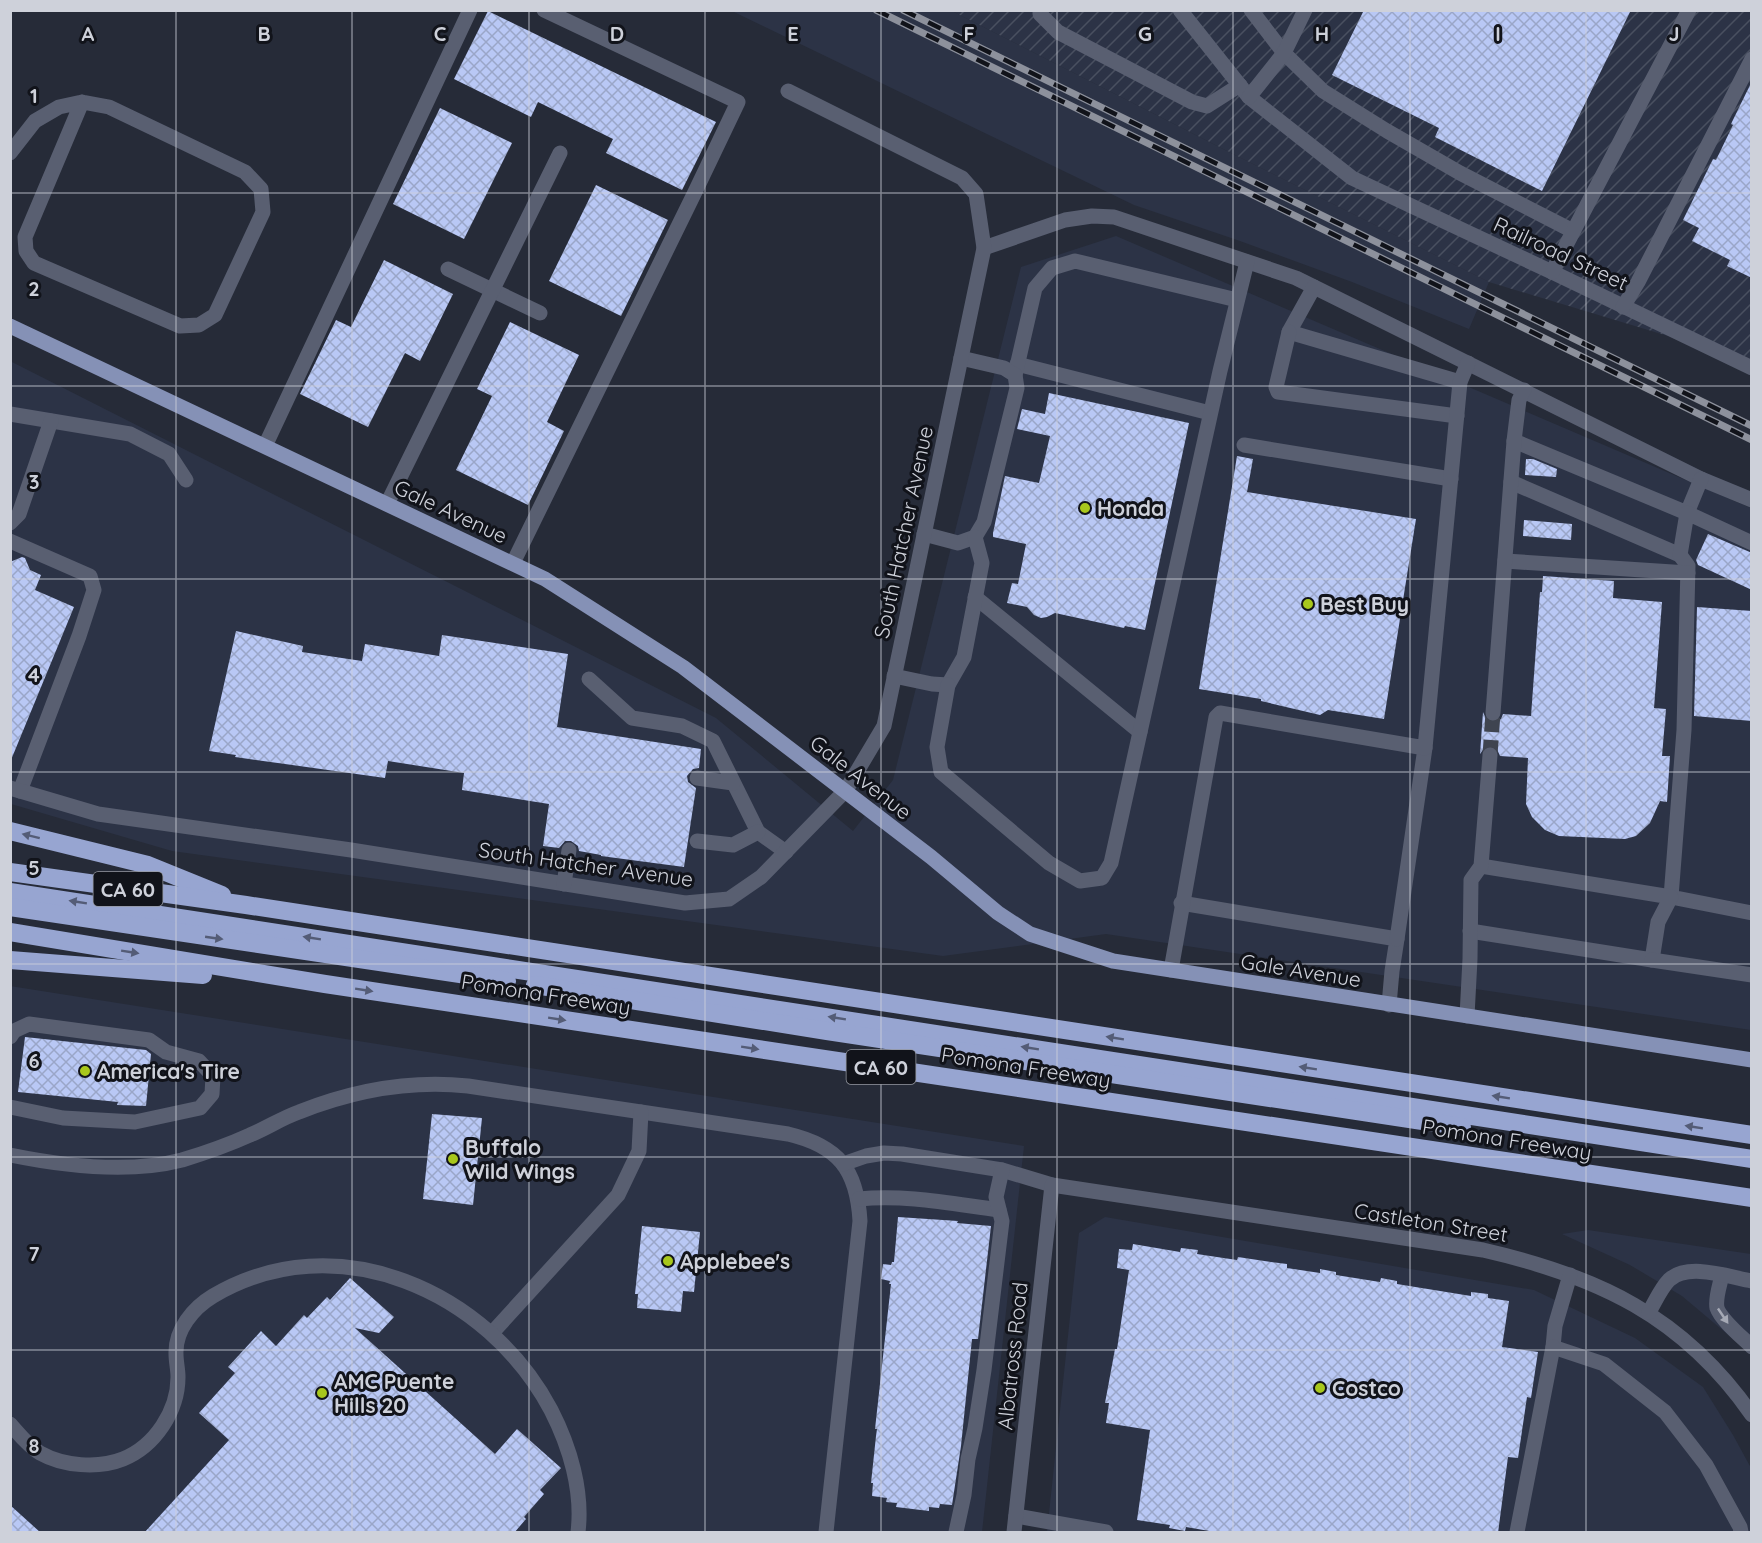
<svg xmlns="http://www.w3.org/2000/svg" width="1762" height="1543" font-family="Quicksand,sans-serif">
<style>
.built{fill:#2c3346}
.industrial{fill:url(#industrial-furrows)}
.building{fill:url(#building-cross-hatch)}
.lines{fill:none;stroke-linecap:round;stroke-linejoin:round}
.minor-tunnel{stroke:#3f4450;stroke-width:15;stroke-dasharray:15 8;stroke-linecap:butt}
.minor{stroke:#595f71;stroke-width:15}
.major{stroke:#8591b6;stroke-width:15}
.highway{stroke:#97a5d1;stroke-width:18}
.rail-casing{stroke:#8d919c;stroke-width:7}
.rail{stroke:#11131a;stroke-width:4.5;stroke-dasharray:14;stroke-linecap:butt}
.oneway{fill:#545c76}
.oneway2{fill:#a5a9b5}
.grid{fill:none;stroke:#ced1da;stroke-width:1.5;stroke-opacity:0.55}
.poi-dot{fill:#a8c71c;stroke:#11131a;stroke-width:2}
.labels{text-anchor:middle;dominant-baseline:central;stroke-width:6;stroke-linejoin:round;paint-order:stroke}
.shield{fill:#11131a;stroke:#9598a0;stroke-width:1.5}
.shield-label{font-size:20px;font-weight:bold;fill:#ced1da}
.street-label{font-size:21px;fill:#ced1da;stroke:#11131a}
.poi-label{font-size:21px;font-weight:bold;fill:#ced1da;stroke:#11131a;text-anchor:start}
.grid-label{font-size:20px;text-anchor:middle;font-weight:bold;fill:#ced1da;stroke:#11131a;stroke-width:6;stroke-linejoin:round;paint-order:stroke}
</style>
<defs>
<pattern id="industrial-furrows" width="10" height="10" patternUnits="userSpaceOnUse" patternTransform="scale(1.5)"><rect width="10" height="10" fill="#2c3346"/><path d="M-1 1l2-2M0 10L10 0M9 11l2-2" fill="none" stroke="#495060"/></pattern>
<pattern id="building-cross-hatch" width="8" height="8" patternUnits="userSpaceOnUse" patternTransform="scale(1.5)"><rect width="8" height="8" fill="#b9c8f5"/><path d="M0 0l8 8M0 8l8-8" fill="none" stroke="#9aa6c8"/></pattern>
</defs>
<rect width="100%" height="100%" fill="#262b38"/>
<g class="built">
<path d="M732 11H952L1239 157 1489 282 1469 329 1352 282 1240 241 1134 205Z"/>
<path d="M1116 236 1751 508V1030L1106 934 943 956 172 851 11 804 10 361 716 718 853 831 893 780 1021 267Z"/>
<path d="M10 986 1024 1146 982 1532H11Z"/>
<path d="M1105 1217 1534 1290 1635 1338 1703 1387 1733 1435 1751 1468V1532H1047L1079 1233Z"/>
<path d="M1588 1230 1751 1254V1354L1682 1296 1630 1265 1562 1234Z"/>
</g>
<path class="industrial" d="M952 11H1751V361L1489 282 1239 157Z"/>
<g class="building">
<path d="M1364 10H1631L1542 191 1435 137 1439 128 1332 75Z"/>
<path d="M488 11 716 122 682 190 606 153 613 139 538 102 531 117 454 79Z"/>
<path d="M1752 81V278L1727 266 1730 260 1692 241 1699 228 1683 220 1713 159 1716 160 1733 125 1731 124Z"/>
<path d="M440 108 512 143 464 239 393 204Z"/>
<path d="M596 185 668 220 621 316 549 281Z"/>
<path d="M384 260 453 294 420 361 405 353 368 427 300 394 336 320 351 327Z"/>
<path d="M510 322 579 355 547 422 564 431 528 505 456 470 492 396 477 389Z"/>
<path d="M1049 393 1189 423 1145 630 1125 626 1124 628 1055 613 1047 617 1041 618 1034 615 1027 607 1007 603 1012 583 1018 584 1026 544 993 537V533L1005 476 1039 483 1050 436 1017 429 1022 409 1045 414Z"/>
<path d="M1237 456 1253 459 1247 492 1416 519 1384 719 1328 710 1320 715 1261 701V699L1199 689Z"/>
<path d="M1526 459H1533L1557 469 1556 477 1525 475Z"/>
<path d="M1524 520 1572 524 1571 540 1523 536Z"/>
<path d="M1708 534 1752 553V590L1698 565 1696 560Z"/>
<path d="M22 557 25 558 30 570 41 575 35 590 74 607 11 760 10 562Z"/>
<path d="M1543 576 1614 581 1613 598 1662 602 1654 708 1666 709 1662 756H1670L1667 802 1660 801 1650 823 1636 836 1625 839 1559 836 1545 830 1532 817 1526 804 1528 758 1500 756 1496 747 1490 745 1485 747 1480 754 1483 712 1487 721 1493 723 1501 719 1503 714 1531 716 1540 592H1542Z"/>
<path d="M1697 607 1752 611V721L1694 716Z"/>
<path d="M236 631 303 646 302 652 362 661 365 644 439 656 442 635 568 654 557 727 701 749 699 768 693 769 687 776 688 782 696 788 684 867 601 856V855L579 851 578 846 571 841H565L559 848 543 846 549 804 462 790 464 773 388 761 385 778 235 757 236 755 209 751Z"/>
<path d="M25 1037 146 1050 151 1054 146 1106 117 1105 118 1102 18 1092Z"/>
<path d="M432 1114 482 1118 473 1205 423 1199Z"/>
<path d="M898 1217 958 1221 957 1223 991 1226 978 1339H972L961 1446 952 1505 940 1504 939 1508 929 1507V1511L896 1507 897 1503 886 1502 887 1498 872 1496 873 1483H871L876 1436 877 1429H875L891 1284H889L890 1281 881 1279 883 1264 891 1265 892 1262H894Z"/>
<path d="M642 1226 700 1232 694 1292 683 1291 681 1312 637 1308 638 1294H635Z"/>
<path d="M1133 1244 1180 1252 1181 1248 1198 1250 1197 1254 1237 1260 1238 1257 1271 1262 1287 1264V1268L1320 1273V1269L1336 1272V1275L1380 1282 1381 1278 1397 1281V1284L1471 1296V1292L1488 1294V1298L1509 1301 1502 1347 1538 1352 1531 1398 1527 1397 1518 1458 1508 1457 1498 1533H1221L1186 1527 1185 1531 1169 1528 1170 1525 1137 1520 1150 1430 1106 1423 1109 1403H1105L1115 1349H1117L1129 1270 1117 1268 1119 1249 1132 1250Z"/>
<path d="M350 1278 394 1317 379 1333 355 1328 495 1454 517 1429 561 1468 540 1490 544 1494 524 1517 526 1519 514 1533H144L229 1440 199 1413 235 1373 228 1367 261 1331 276 1346 304 1315 307 1318 327 1297 330 1300Z"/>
<path d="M10 1505 41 1533H10Z"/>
</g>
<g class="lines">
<path class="minor-tunnel" d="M1490 755 1493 713"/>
<g class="minor">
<path d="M1040 10V14L1058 32 1192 102 1207 106 1240 85"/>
<path d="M1180 10 1249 97 1352 178 1552 272 1752 368"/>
<path d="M1251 10 1284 53 1323 91 1387 131 1460 173 1573 231"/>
<path d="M1249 97 1284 53 1305 10"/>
<path d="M10 153 35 121 59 107 82 102 109 107 245 172 261 189 263 212 215 315 199 325 180 326 34 263 26 251 25 237 82 102"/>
<path d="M984 248 1065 220 1092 216 1114 217 1296 278 1701 479 1752 500"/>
<path d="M448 269 540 313"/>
<path d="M1552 272 1689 10"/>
<path d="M1314 287 1289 332 1460 382"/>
<path d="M1623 307 1638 282 1752 59"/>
<path d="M1289 332 1276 387 1278 392 1457 416"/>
<path d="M1017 364 1210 413"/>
<path d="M1015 375 1035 288 1052 268 1075 261 1237 300"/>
<path d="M10 414 130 434 169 454 186 480"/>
<path d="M1514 441 1687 513 1701 479"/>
<path d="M1244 445 1451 479"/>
<path d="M265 446 470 10"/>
<path d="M1511 482 1680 555"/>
<path d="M387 504 560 153"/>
<path d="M10 523 19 514 51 421"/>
<path d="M924 534 958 543 975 537 984 522 1017 388 1015 375 1004 368 961 358"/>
<path d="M10 541 90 576 94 590 79 636 20 791"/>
<path d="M1752 543 1687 513 1680 555 1688 566 1684 730 1671 897 1752 913"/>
<path d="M1505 561 1688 573"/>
<path d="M513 563 695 192 738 102 544 10"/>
<path d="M975 597 1140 732"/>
<path d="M894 676 932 684 948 685 964 657 982 563 975 537"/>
<path d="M589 679 632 718 682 726 713 741 758 832 786 852"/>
<path d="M948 685 937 747 941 772 1049 863 1080 881 1102 878 1111 863 1220 371 1247 262"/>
<path d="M1493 713 1514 441 1519 400 1524 390"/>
<path d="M697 778 733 783"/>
<path d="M10 788 98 814 351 850 685 903 729 899 761 877 846 790 884 726 984 248 976 194 962 178 788 91"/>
<path d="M697 841 733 845 758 832"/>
<path d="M564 884 569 850"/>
<path d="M1181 903 1397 939 1392 971 1389 1005"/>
<path d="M1470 931 1652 960 1658 922 1671 897 1481 866"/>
<path d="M1397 939 1425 748"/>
<path d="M1652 960 1752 975"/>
<path d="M1171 970 1216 717 1220 713 1425 748 1460 382 1468 363"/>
<path d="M1467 1016 1470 959 1471 880 1481 866 1490 755"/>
<path d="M10 1037 14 1031 29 1024 149 1040 166 1052 199 1061 213 1076 212 1094 200 1108 135 1122 63 1118 10 1107"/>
<path d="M10 1155C64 1166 128 1174 182 1160 205 1153 228 1145 250 1135 267 1128 282 1118 299 1112 352 1091 411 1080 468 1086L788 1134C839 1146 857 1170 860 1221L826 1532"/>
<path d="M843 1164 866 1156 884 1153 902 1154 1002 1170 1052 1185 1483 1250C1597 1276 1683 1316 1752 1415"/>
<path d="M859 1199C905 1194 953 1204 999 1210"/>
<path d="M1570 1275 1555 1326 1553 1347 1604 1364 1665 1412 1706 1465 1740 1527 1741 1532"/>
<path d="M1722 1275C1720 1285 1715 1298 1717 1308 1721 1320 1743 1338 1752 1347"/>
<path d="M1649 1312C1655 1302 1661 1288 1669 1280 1688 1262 1729 1277 1752 1281"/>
<path d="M492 1333 618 1195 639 1151 641 1112"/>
<path d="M10 1424C19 1434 28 1446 40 1453 63 1466 98 1469 123 1459 155 1446 178 1411 178 1377 178 1369 176 1362 176 1354 175 1330 193 1308 213 1296 336 1223 488 1291 551 1410 570 1447 583 1491 578 1532"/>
<path d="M1016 1516 1106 1532"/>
<path d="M956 1532 964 1495 968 1459 975 1428 984 1370 1002 1221 996 1197 1002 1170"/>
<path d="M1014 1532 1052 1185"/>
<path d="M1517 1532 1553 1347"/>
</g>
<path class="major" d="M10 326 545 579 683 667 931 857 998 913 1030 934 1113 961 1752 1060"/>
<g class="highway">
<path d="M10 831 148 865 222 895"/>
<path d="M10 872 246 905 1752 1135"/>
<path d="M10 892 1752 1159"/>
<path d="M10 907 507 981"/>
<path d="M10 932 325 984 1752 1198"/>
<path d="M10 960 203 975"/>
<path d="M535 985 827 1031 1462 1127"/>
</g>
<defs>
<g id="rail">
<path d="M876 10 1752 440"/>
<path d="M903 10 1752 426"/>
</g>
</defs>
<use href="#rail" class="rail-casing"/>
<use href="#rail" class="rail"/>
</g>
<defs><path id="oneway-solid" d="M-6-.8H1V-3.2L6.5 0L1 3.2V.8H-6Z" transform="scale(1.5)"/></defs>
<g class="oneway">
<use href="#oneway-solid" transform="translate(31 836) rotate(-166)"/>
<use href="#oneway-solid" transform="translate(78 902) rotate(-171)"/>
<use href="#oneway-solid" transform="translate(214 938) rotate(8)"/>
<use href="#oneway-solid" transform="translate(312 938) rotate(-171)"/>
<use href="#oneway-solid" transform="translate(130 952) rotate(9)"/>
<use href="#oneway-solid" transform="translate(364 990) rotate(9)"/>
<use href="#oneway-solid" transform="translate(837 1018) rotate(-171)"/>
<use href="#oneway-solid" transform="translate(557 1019) rotate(9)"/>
<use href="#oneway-solid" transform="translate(1115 1038) rotate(-171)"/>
<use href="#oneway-solid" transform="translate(750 1048) rotate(9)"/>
<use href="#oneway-solid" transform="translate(1030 1048) rotate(-171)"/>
<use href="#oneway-solid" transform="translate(1308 1068) rotate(-171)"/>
<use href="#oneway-solid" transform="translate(1501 1097) rotate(-171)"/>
<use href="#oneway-solid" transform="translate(1694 1127) rotate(-171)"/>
</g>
<use class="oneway2" href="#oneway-solid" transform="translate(1723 1316) rotate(56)"/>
<path class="grid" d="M176 10V1532M352 10V1532M529 10V1532M705 10V1532M881 10V1532M1057 10V1532M1233 10V1532M1410 10V1532M1586 10V1532M10 193H1752M10 386H1752M10 579H1752M10 772H1752M10 964H1752M10 1157H1752M10 1350H1752"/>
<g class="poi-dot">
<circle cx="1085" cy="508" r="6"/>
<circle cx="1308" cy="604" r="6"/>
<circle cx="85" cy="1071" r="6"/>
<circle cx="453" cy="1159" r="6"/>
<circle cx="668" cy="1261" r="6"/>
<circle cx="1320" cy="1388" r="6"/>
<circle cx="322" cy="1393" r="6"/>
</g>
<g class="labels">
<g class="shield">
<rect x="93.5" y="872" width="69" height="34" rx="4.5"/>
<rect x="846.5" y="1050" width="69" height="34" rx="4.5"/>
</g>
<g class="shield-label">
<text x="128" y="889">CA 60</text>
<text x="881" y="1067">CA 60</text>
</g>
<g class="street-label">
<text transform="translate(1561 253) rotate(25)">Railroad Street</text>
<text transform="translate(451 511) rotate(25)">Gale Avenue</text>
<text transform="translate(903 532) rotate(-78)">South Hatcher Avenue</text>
<text transform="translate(861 777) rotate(38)">Gale Avenue</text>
<text transform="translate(586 864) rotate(8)">South Hatcher Avenue</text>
<text transform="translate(1301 970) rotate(9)">Gale Avenue</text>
<text transform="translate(546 994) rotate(9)">Pomona Freeway</text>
<text transform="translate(1026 1067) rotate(9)">Pomona Freeway</text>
<text transform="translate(1507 1139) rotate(9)">Pomona Freeway</text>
<text transform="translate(1431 1222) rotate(9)">Castleton Street</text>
<text transform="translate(1012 1356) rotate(-84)">Albatross Road</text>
</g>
<g class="poi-label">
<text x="1097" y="508">Honda</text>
<text x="1320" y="604">Best Buy</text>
<text x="97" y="1071">America's Tire</text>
<text x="465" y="1147">Buffalo<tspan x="465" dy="24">Wild Wings</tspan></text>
<text x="680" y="1261">Applebee's</text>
<text x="334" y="1381">AMC Puente<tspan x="334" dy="24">Hills 20</tspan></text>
<text x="1332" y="1388">Costco</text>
</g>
</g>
<g class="grid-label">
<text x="88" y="41">A</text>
<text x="264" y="41">B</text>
<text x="440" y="41">C</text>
<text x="617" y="41">D</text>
<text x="793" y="41">E</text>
<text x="969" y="41">F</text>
<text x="1145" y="41">G</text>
<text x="1322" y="41">H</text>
<text x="1498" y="41">I</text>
<text x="1674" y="41">J</text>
<text x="34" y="103">1</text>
<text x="34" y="296">2</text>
<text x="34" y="489">3</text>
<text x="34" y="682">4</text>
<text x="34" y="875">5</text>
<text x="34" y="1068">6</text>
<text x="34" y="1261">7</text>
<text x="34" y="1453">8</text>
</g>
<rect width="1762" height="1543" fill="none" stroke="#ced1da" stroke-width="24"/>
</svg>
